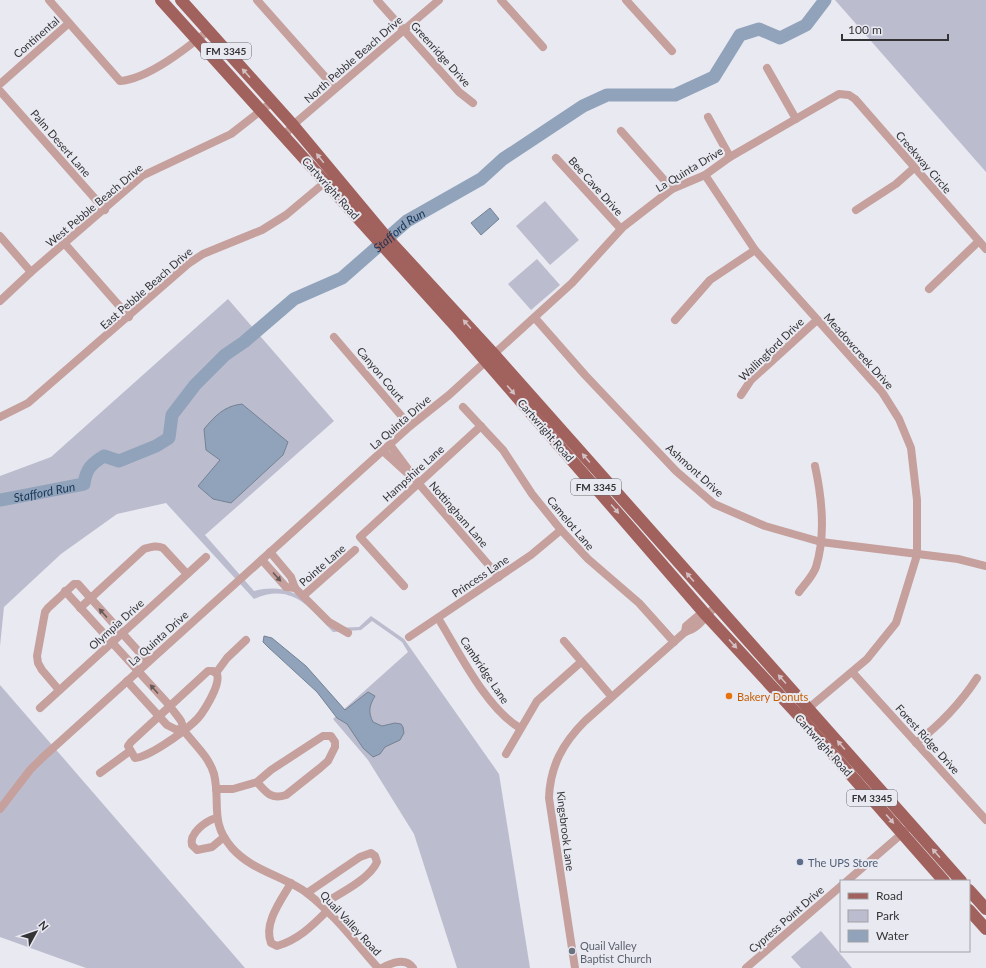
<svg xmlns="http://www.w3.org/2000/svg" width="986" height="968" font-family="Lato,sans-serif">
<style>
.green{fill:#bcbccf}
.water{fill:#90a3ba;stroke:#748293}
.lines{fill:none;stroke-linecap:round;stroke-linejoin:round}
.river{stroke:#90a3ba;stroke-width:13}
.street{stroke:#c5a09c;stroke-width:8}
.primary{stroke:#a1615c;stroke-width:12}
.oneway{fill:#d3c0c5}
.oneway2{fill:#675a5a}
.food-dot{fill:#e8710a;stroke:#e9e9f2;stroke-width:1.5}
.service-dot{fill:#5c6f8a;stroke:#e9e9f2;stroke-width:1.5}
.worship-dot{fill:#6b7280;stroke:#e9e9f2;stroke-width:1.5}
.labels{text-anchor:middle;dominant-baseline:central;stroke-width:4;stroke-linejoin:round;paint-order:stroke}
.shield{fill:#e9e9f2;stroke:#6a6a6f;stroke-width:1}
.shield-label{font-size:10px;font-weight:bold;fill:#343437}
.street-label{font-size:11px;fill:#343437;stroke:#e9e9f2}
.food-label{font-size:11px;fill:#c56008;stroke:#e9e9f2;text-anchor:start}
.service-label{font-size:11px;fill:#4e5e75;stroke:#e9e9f2;text-anchor:start}
.worship-label{font-size:11px;fill:#5b616d;stroke:#e9e9f2;text-anchor:start}
.water-label{font-size:12px;font-style:italic;fill:#163557;stroke:#e9e9f2}
</style>
<rect width="100%" height="100%" fill="#e9e9f2"/>
<g class="green">
<path d="M835 0H986V172Z"/>
<path d="M545 201 579 240 550 265 516 226Z"/>
<path d="M537 259 560 285 531 310 508 284Z"/>
<path d="M228 299 334 421 205 535 254 591C295 581 307 603 335 628L359 627 371 616 404 639 499 774 530 968H457L414 834 368 760 333 719 408 652 402 642 372 621 361 630 333 632C310 607 291 582 254 599L166 503 117 514 61 554 4 607 0 646V476L51 457Z"/>
<path d="M0 685 245 968H86L0 937Z"/>
<path d="M821 931 852 968H801L791 957Z"/>
</g>
<g class="water">
<path d="M490 208 499 219 481 235 471 223Z"/>
<path d="M242 404 288 442 283 455 231 503 213 499 198 486 220 460 206 450 204 429C215 416 224 406 242 404Z"/>
<path d="M264 636 272 638 306 666 345 710 368 692 375 696C369 706 368 712 373 722L382 726 395 723 401 724 403 727 404 733 400 740 385 747 380 754 373 757 363 748 347 724 337 718 317 692 268 647 263 642Z"/>
</g>
<g class="lines">
<path class="river" id="s1" d="M0 500 84 484C86 469 91 464 104 456L119 461 156 446 169 438 172 415 195 385 225 355 244 342 294 299 342 278 407 221 481 179 503 159 583 106 607 95H675L714 77 740 35 759 29 780 38 806 25 825 0"/>
<g class="street">
<path d="M49 0 120 81C148 79 187 48 208 31"/>
<path d="M257 0 335 88"/>
<path d="M377 0 459 92 473 103"/>
<path d="M501 0 543 47"/>
<path d="M626 0 672 51"/>
<path d="M767 68 796 119"/>
<path d="M0 84 69 23"/>
<path d="M0 91 105 210"/>
<path d="M708 117 730 157"/>
<path d="M621 131 672 189"/>
<path d="M284 136 293 125 439 0"/>
<path d="M556 158 621 229"/>
<path d="M705 175 755 250 882 392 899 419 911 448 917 500V555L896 623 867 659 804 712"/>
<path d="M856 210 896 184 914 168"/>
<path d="M0 236 31 272"/>
<path d="M65 244 129 317"/>
<path d="M929 289 979 241"/>
<path d="M0 301 31 272 142 176 231 134 272 102"/>
<path d="M535 318 585 375 676 471 714 504 765 526 821 542 958 559 986 566"/>
<path d="M675 320 710 280 755 250"/>
<path d="M334 337 410 426"/>
<path d="M741 395 751 380 817 320"/>
<path d="M463 407 503 450 532 494 561 530 588 559 639 603 674 642"/>
<path d="M0 417 28 403 188 264 203 254 262 230 286 215 329 179"/>
<path d="M390 445 419 484 499 577"/>
<path d="M383 451 406 472"/>
<path d="M270 552 291 577 295 588 329 622 348 633"/>
<path d="M262 560 286 587 295 588"/>
<path d="M404 586 360 537 481 426"/>
<path d="M65 591 170 706C173 711 178 716 181 721 183 724 182 729 185 732 195 745 209 757 214 774 221 803 209 822 232 848 252 871 284 876 307 893 334 914 355 942 378 968"/>
<path d="M799 592C804 585 813 576 816 567 826 535 822 498 815 466"/>
<path d="M303 596 355 550"/>
<path d="M80 608 144 549C151 547 156 545 163 548L187 574"/>
<path d="M438 618C459 652 486 708 520 728"/>
<path d="M685 632 686 626 699 615H706"/>
<path d="M409 637 531 555 561 530"/>
<path d="M564 641 611 696"/>
<path d="M208 671H213L217 674C221 685 202 716 193 723 182 733 149 757 135 758L128 746 131 742Z"/>
<path d="M216 673 227 658 246 640"/>
<path d="M853 673 986 820"/>
<path d="M127 681 167 725 175 729 183 730"/>
<path d="M59 690 42 670 38 663 37 656 45 612 48 608 74 584H78L148 662"/>
<path d="M40 708 206 557"/>
<path d="M916 743C941 724 960 704 977 678"/>
<path d="M506 754 537 701 581 662"/>
<path d="M100 773 130 751"/>
<path d="M216 789H233L257 782 271 770 323 736H331L335 742V747L328 761 320 768 286 795C271 800 266 792 257 782"/>
<path d="M0 809 30 770 42 758 410 426 449 395 572 283 623 227 672 189 705 175 730 157 839 94 849 95 855 99 986 249"/>
<path d="M216 818C206 821 189 833 192 845L197 850 212 847 224 837"/>
<path d="M847 881 905 831"/>
<path d="M291 883C282 899 263 923 271 943L277 946C298 940 312 926 327 911"/>
<path d="M307 893 360 857 371 853 375 856 377 862C369 880 337 895 321 905"/>
<path d="M382 968C391 963 406 957 413 968"/>
<path d="M575 968 549 798C550 766 563 743 585 721L685 632C700 628 705 616 716 606"/>
<path d="M746 968 841 886"/>
</g>
<g class="primary">
<path d="M161 0 457 328 706 615 799 716 944 881"/>
<path d="M181 0 293 125 388 239 493 353 961 881"/>
<path d="M969 890 986 909"/>
<path d="M969 910 986 929"/>
</g>
</g>
<defs><path id="oneway-solid" d="M-6-.8H1V-3.2L6.5 0L1 3.2V.8H-6Z"/></defs>
<g class="oneway">
<use href="#oneway-solid" transform="translate(246 73) rotate(-132)"/>
<use href="#oneway-solid" transform="translate(320 158) rotate(-129)"/>
<use href="#oneway-solid" transform="translate(467 324) rotate(-132)"/>
<use href="#oneway-solid" transform="translate(511 390) rotate(49)"/>
<use href="#oneway-solid" transform="translate(586 458) rotate(-131)"/>
<use href="#oneway-solid" transform="translate(615 509) rotate(49)"/>
<use href="#oneway-solid" transform="translate(690 577) rotate(-131)"/>
<use href="#oneway-solid" transform="translate(733 644) rotate(48)"/>
<use href="#oneway-solid" transform="translate(782 679) rotate(-132)"/>
<use href="#oneway-solid" transform="translate(841 745) rotate(-131)"/>
<use href="#oneway-solid" transform="translate(890 819) rotate(49)"/>
<use href="#oneway-solid" transform="translate(936 853) rotate(-132)"/>
</g>
<g class="oneway2">
<use href="#oneway-solid" transform="translate(277 577) rotate(48)"/>
<use href="#oneway-solid" transform="translate(103 613) rotate(-132)"/>
<use href="#oneway-solid" transform="translate(154 689) rotate(-132)"/>
</g>
<circle class="food-dot" cx="729" cy="696" r="4"/>
<circle class="service-dot" cx="800" cy="862" r="4"/>
<circle class="worship-dot" cx="572" cy="951" r="4"/>
<g class="labels">
<g class="shield">
<rect x="201" y="43" width="50" height="16" rx="3"/>
<rect x="571" y="479" width="50" height="16" rx="3"/>
<rect x="847" y="790" width="50" height="16" rx="3"/>
</g>
<g class="shield-label">
<text x="226" y="51">FM 3345</text>
<text x="596" y="487">FM 3345</text>
<text x="872" y="798">FM 3345</text>
</g>
<g class="street-label">
<text transform="translate(36 37) rotate(-41)">Continental</text>
<text transform="translate(441 54) rotate(48)">Greenridge Drive</text>
<text transform="translate(353 59) rotate(-41)">North Pebble Beach Drive</text>
<text transform="translate(61 143) rotate(49)">Palm Desert Lane</text>
<text transform="translate(924 162) rotate(49)">Creekway Circle</text>
<text transform="translate(689 169) rotate(-31)">La Quinta Drive</text>
<text transform="translate(596 186) rotate(48)">Bee Cave Drive</text>
<text transform="translate(331 188) rotate(48)">Cartwright Road</text>
<text transform="translate(94 205) rotate(-40)">West Pebble Beach Drive</text>
<text transform="translate(146 288) rotate(-41)">East Pebble Beach Drive</text>
<text transform="translate(771 349) rotate(-44)">Wallingford Drive</text>
<text transform="translate(859 351) rotate(48)">Meadowcreek Drive</text>
<text transform="translate(381 374) rotate(50)">Canyon Court</text>
<text transform="translate(400 422) rotate(-41)">La Quinta Drive</text>
<text transform="translate(546 430) rotate(49)">Cartwright Road</text>
<text transform="translate(695 470) rotate(42)">Ashmont Drive</text>
<text transform="translate(413 473) rotate(-42)">Hampshire Lane</text>
<text transform="translate(459 514) rotate(49)">Nottingham Lane</text>
<text transform="translate(571 523) rotate(50)">Camelot Lane</text>
<text transform="translate(322 565) rotate(-41)">Pointe Lane</text>
<text transform="translate(480 576) rotate(-34)">Princess Lane</text>
<text transform="translate(116 624) rotate(-42)">Olympia Drive</text>
<text transform="translate(158 638) rotate(-42)">La Quinta Drive</text>
<text transform="translate(485 670) rotate(56)">Cambridge Lane</text>
<text transform="translate(928 739) rotate(48)">Forest Ridge Drive</text>
<text transform="translate(824 745) rotate(48)">Cartwright Road</text>
<text transform="translate(566 831) rotate(83)">Kingsbrook Lane</text>
<text transform="translate(786 919) rotate(-41)">Cypress Point Drive</text>
<text transform="translate(351 923) rotate(47)">Quail Valley Road</text>
</g>
<g class="food-label">
<text x="737" y="696">Bakery Donuts</text>
</g>
<g class="service-label">
<text x="808" y="862">The UPS Store</text>
</g>
<g class="worship-label">
<text x="580" y="945">Quail Valley<tspan x="580" dy="13">Baptist Church</tspan></text>
</g>
<g class="water-label">
<text stroke="none"><textPath href="#s1" startOffset="512">Stafford Run</textPath></text>
<text stroke="none"><textPath href="#s1" startOffset="45">Stafford Run</textPath></text>
</g>
</g>
<rect x="840" y="880" width="130" height="72" fill="#e9e9f2" stroke="#a1a1a7"/>
<rect x="848" y="893" width="20" height="6" fill="#a1615c" stroke="#a1a1a7"/>
<text x="876" y="900" font-size="12" fill="#343437">Road</text>
<rect x="848" y="910" width="20" height="12" fill="#bcbccf" stroke="#a1a1a7"/>
<text x="876" y="920" font-size="12" fill="#343437">Park</text>
<rect x="848" y="930" width="20" height="12" fill="#90a3ba" stroke="#a1a1a7"/>
<text x="876" y="940" font-size="12" fill="#343437">Water</text>
<g transform="translate(36 932) rotate(50)" stroke="#e9e9f2" stroke-width="3" paint-order="stroke">
<path d="M0-3L7 15L0 10L-7 15Z" fill="#343437"/>
<text y="-6" font-size="11" font-weight="bold" text-anchor="middle" fill="#343437">N</text>
</g>
<path d="M842 34v6h106v-6" fill="none" stroke="#343437" stroke-width="2"/>
<text x="848" y="34" font-size="12" fill="#343437" stroke="#e9e9f2" stroke-width="3" paint-order="stroke">100 m</text>
</svg>
